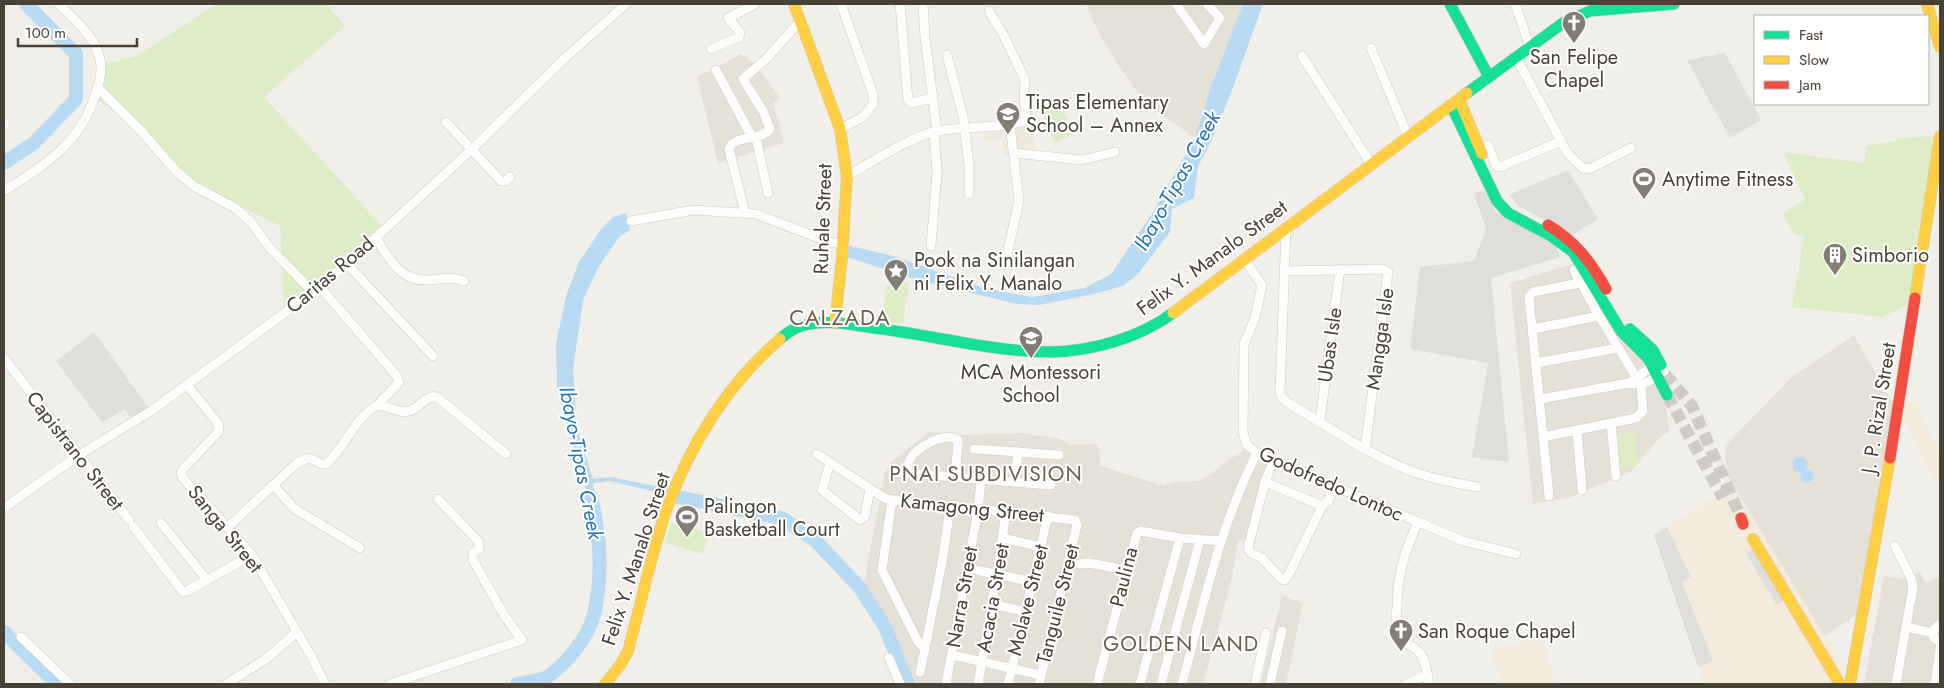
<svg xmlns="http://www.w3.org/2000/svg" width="1944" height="688" font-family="Jost,sans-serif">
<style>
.residential{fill:#e6e1d7}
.commercial{fill:#f5ebdc}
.education{fill:#f0eadc}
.green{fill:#deedc8}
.parking{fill:#e0deda}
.water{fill:#b8daf2}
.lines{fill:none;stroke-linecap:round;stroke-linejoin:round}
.river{stroke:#b8daf2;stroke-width:14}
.secondary-tunnel{stroke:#cfccc6;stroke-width:12;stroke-dasharray:12 6;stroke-linecap:butt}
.street-casing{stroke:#cecbc6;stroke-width:10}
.fast-casing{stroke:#d1ccc1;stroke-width:12}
.slow-casing{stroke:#d1ccc1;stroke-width:12}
.jam-casing{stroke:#d1ccc1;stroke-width:12}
.street{stroke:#fdfdfc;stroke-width:9}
.fast{stroke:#16e098;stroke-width:11}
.slow{stroke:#ffcf43;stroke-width:11}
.jam{stroke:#f24e42;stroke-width:11}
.labels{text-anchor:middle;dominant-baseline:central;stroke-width:4;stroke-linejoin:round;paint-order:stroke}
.poi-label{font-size:20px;fill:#484135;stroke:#fff;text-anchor:start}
.street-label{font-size:20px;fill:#484135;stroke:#fff}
.water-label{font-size:21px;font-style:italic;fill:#2677b2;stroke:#fff}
.neighbourhood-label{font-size:21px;letter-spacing:1px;fill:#6c5f4c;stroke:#fff}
.quarter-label{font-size:22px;letter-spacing:1px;fill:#6c5f4c;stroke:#fff}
</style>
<rect width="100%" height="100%" fill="#f1efea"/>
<g class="residential">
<path d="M1086 4H1243L1211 86 1195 138 1150 106 1134 88 1116 62 1095 25Z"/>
<path d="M741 54 755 64 780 98 773 103 784 143 718 163 697 77Z"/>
<path d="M1576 263 1664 392 1669 432 1659 438 1631 472 1568 498 1533 504 1510 283Z"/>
<path d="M1854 335 1895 407 1858 614 1825 636 1727 475 1725 446 1792 377Z"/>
<path d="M929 432 964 435 1021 433 1061 439 1070 445 1098 444 1101 466 1164 486 1172 482 1201 481 1247 447 1270 461 1245 540 1238 541 1231 582 1203 684H915L884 612 864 583 885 472 891 462Z"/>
<path d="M1920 572 1925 583 1940 577V684H1864L1884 576 1905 579Z"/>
<path d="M1282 595 1303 603 1286 684H1261Z"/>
</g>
<g class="commercial">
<path d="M1916 402 1940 454V478L1933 481 1906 425 1900 420 1903 403Z"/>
<path d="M1734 488 1825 636 1844 674 1843 684H1704L1654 535 1701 505Z"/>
<path d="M1542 637 1556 684H1500L1491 650Z"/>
</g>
<path class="education" d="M1032 122 1036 151 1005 156 1002 140 984 143 982 130Z"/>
<g class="green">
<path d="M217 4H326L345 26 264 97 383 227 284 310 280 226 192 182 140 130 97 99 106 63 136 56Z"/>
<path d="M1061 103 1073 136 1054 142 1042 110Z"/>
<path d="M1937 136 1911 304 1882 317 1792 307 1804 236 1793 233 1783 214 1805 199 1783 152 1864 163 1867 146 1911 137Z"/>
<path d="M888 280 909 283 903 324 881 321Z"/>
<path d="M1634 432 1637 467 1618 468 1615 434Z"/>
<path d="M671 522 709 533 703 554 665 543Z"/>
</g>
<g class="parking">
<path d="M1725 53 1761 120 1730 138 1687 60Z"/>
<path d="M1568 170 1598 219 1572 235 1519 206 1509 195Z"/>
<path d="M1485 190 1495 211 1554 242 1560 257 1491 278 1509 462 1472 457 1488 363 1410 349 1420 267 1474 261 1486 229 1474 193Z"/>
<path d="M94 332 150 410 133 421 125 409 102 422 56 361Z"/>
<path d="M1667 527 1691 577 1682 582 1713 661 1698 667 1654 535Z"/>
<path d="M1754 549 1785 601 1777 605 1746 553Z"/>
</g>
<g class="water">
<path d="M1243 4H1263L1231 93 1210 144 1198 166 1194 198 1172 209 1170 232 1138 274 1123 286 1094 294 1039 305 1017 304 914 279 847 257V245L893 256 984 288 1032 297 1085 288 1111 274 1152 214 1195 138 1211 86Z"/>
<path d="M626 213 630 230 620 236 599 266 583 300 573 369 577 429 593 479 612 477 672 490 671 496 610 481 593 483 597 514 591 515 584 481 557 389 556 344 566 296 579 262 602 228 613 217Z"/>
<path d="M1797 457H1803L1808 462 1807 470 1812 471 1814 476 1810 483 1803 482 1800 477 1801 473 1793 470V461Z"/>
</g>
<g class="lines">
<g class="river">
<path d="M4 163 34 143 76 99V54L26 4"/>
<path d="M673 496 781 518 814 539 860 588 885 627 908 684"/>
<path d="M4 632 57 684"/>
<path d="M517 684C527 682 542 681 550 675 568 662 589 636 594 614 603 576 600 534 591 497"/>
</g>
<g class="secondary-tunnel">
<path d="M1665 374 1692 406 1741 518"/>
<path d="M1667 395 1723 498"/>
</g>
<defs>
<g id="street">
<path d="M900 4 908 100 911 103 932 98"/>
<path d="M923 4 925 38 937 131"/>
<path d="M1176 4 1204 44 1220 18 1207 4"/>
<path d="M1515 4 1530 47"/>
<path d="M1371 48 1408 136"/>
<path d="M711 49 739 37 740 32 728 18 755 4"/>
<path d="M947 55 963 116 969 166V194"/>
<path d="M1302 56 1371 164"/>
<path d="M1516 57 1568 154 1583 168 1589 169 1631 148"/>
<path d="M716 70 752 137"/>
<path d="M98 88 141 131 176 171 194 186 235 208 250 221 269 247 313 292"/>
<path d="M446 122 501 181H506L510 177"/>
<path d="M4 125 5 123"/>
<path d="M840 129 863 117 873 104V94L841 4"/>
<path d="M756 138 768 193"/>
<path d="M1488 145 1496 165 1500 167 1561 141"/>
<path d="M1014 153 1082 160 1115 152"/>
<path d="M847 176C870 163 912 136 937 131 967 126 998 129 1026 121L1024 93 1025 80 1004 36 989 11"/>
<path d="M4 191C44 165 79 145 95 96 99 85 103 71 100 59 95 36 74 19 59 4"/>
<path d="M745 213 729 149C734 134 760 142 770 129L763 111 743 79 767 58 800 21"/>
<path d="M631 221 694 210 756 214 832 243H843"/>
<path d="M1286 229 1280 391 1282 398 1288 403C1330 427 1371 457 1417 473 1436 480 1457 483 1477 487"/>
<path d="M376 238C390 260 400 282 430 280 444 279 451 276 464 281"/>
<path d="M931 246 937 172 934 132"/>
<path d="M1245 260 1262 285 1255 318 1244 344 1243 432 1247 445 1257 453 1463 541 1516 554"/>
<path d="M347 264 433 356"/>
<path d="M1005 264 1019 201 1010 124"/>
<path d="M1285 271 1382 269 1388 272 1365 449"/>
<path d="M320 287 397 376 399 382C393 391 384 396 378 405"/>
<path d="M1533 329 1599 316"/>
<path d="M4 358 129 520"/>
<path d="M1536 363 1618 348"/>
<path d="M1633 380 1657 363"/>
<path d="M187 385 217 422 219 427 218 432 183 469 181 473 182 477 252 555 310 654 325 684"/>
<path d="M1540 399 1629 383C1646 386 1650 381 1664 371"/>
<path d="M1320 421 1340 269"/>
<path d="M1611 423 1616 476"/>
<path d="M1577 430 1582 490"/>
<path d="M1543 437 1636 418 1643 411 1641 385 1599 316 1574 270"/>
<path d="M974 449 1059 455"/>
<path d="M817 454 886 499 1075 520 1077 525 1039 684"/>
<path d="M1273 461 1265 482 1248 548 1251 553 1262 558 1281 579 1284 580 1289 574 1322 506 1328 501 1334 486"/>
<path d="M830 463 822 490 860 520 865 516 870 489"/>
<path d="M893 472 1051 485"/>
<path d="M907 473C908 470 908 465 909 461 914 448 945 431 958 440V443L955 477"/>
<path d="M1015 482 1018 452"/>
<path d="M1265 482 1322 506"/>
<path d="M273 485 295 509 360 548"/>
<path d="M1549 496 1529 297 1533 292 1580 283"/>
<path d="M892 500 882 570 917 640 925 649 920 672"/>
<path d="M4 508 79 455 151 411 313 292 347 264 471 150 565 58 626 4"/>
<path d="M1418 522C1405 551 1397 575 1397 607 1396 615 1396 626 1399 634 1403 644 1413 645 1419 652 1426 659 1427 674 1429 684"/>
<path d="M161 523 207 580"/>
<path d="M133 526 183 592 187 591 252 555"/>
<path d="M228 527 297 463 309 458 322 464H326C346 447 354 417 378 405 389 406 399 414 410 411 419 408 427 394 437 397L506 454"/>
<path d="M1003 538 1041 547"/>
<path d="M1895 546 1911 578 1913 587 1896 684"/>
<path d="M1079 564 1089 563 1126 570"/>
<path d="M967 568 1033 582"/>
<path d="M992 604 1026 612"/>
<path d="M1940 625C1934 627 1932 632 1934 638L1940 642"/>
<path d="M1906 627 1933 633"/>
<path d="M21 637 70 684"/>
<path d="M925 649 943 557 950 507"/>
<path d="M952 655 1041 675"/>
<path d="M889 658 900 684"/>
<path d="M226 684 266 659 297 632"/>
<path d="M390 684 522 640 504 615 473 560V553L479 548V542L438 499"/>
<path d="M946 684 978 510 981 479"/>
<path d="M978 684 997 575 1006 512"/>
<path d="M1008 684 1048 516"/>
<path d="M1097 684 1137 533 1140 531 1180 538 1222 541"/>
<path d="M1140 684 1180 538"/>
<path d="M1161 684 1200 540"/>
<path d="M1182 684C1203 607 1220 525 1257 453"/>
<path d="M1255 684 1266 633"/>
<path d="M1270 684 1282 631"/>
<path d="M1406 684 1427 675"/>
<path d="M1935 684 1940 648"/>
</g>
<g id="fast">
<path d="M1450 4 1489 77"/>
<path d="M1467 93 1563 23 1590 11 1674 4"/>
<path d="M1451 105 1497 201 1508 213 1551 236 1573 252 1621 331 1648 358 1667 395"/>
<path d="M1630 329 1653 350 1661 365"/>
<path d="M780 339C789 331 798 325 810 324 831 320 853 325 874 328 933 335 992 352 1051 352 1093 351 1139 338 1173 313"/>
</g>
<g id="slow">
<path d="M794 4 840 129 847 176 842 257 835 323"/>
<path d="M1927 4 1940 47"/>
<path d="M1459 99 1482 154"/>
<path d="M1915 298 1940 136"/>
<path d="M1173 313 1467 93"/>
<path d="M1753 539 1840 684"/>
<path d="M605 684 621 664 628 651C641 603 651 555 667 508 690 445 728 383 780 339"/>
<path d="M1850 684 1890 458"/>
</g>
<g id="jam">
<path d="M1548 225C1575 241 1591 262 1606 289"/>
<path d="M1890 458 1915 298"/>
<path d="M1741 518 1743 524"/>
</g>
</defs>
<use href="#street" class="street-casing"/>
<use href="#fast" class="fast-casing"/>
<use href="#slow" class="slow-casing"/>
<use href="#jam" class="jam-casing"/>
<use href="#street" class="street"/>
<use href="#fast" class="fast"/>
<use href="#slow" class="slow"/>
<use href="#jam" class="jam"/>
</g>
<defs>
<symbol id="church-pin" viewBox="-11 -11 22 30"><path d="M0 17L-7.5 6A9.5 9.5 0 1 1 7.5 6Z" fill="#837e74" stroke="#fff"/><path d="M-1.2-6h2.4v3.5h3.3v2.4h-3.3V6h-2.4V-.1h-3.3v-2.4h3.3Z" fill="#fff"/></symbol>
<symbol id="school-pin" viewBox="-11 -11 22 30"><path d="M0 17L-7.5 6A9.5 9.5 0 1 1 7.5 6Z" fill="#837e74" stroke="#fff"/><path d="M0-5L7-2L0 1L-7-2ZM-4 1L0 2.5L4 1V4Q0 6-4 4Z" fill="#fff"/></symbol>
<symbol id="stadium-pin" viewBox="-11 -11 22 30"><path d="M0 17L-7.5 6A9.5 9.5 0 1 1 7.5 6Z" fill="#837e74" stroke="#fff"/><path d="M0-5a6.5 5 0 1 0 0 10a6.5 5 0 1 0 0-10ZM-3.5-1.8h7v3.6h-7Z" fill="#fff"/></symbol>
<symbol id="building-pin" viewBox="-11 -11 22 30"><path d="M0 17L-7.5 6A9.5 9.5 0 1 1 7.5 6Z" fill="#837e74" stroke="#fff"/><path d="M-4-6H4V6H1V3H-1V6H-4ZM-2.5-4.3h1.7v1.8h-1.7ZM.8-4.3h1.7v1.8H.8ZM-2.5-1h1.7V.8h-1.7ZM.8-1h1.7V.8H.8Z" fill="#fff"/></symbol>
<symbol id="sight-pin" viewBox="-11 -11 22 30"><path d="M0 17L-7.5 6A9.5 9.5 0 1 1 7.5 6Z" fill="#837e74" stroke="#fff"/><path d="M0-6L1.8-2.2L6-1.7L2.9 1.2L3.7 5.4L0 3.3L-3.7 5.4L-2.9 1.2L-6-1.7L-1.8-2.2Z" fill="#fff"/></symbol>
</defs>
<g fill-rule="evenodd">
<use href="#church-pin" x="1560" y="9" width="28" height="38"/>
<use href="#school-pin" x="994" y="100" width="28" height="38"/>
<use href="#stadium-pin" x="1630" y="165" width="28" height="38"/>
<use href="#building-pin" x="1821" y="241" width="28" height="38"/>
<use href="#sight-pin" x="882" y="257" width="28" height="38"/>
<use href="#school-pin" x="1017" y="324" width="28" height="38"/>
<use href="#stadium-pin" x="673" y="503" width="28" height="38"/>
<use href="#church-pin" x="1387" y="617" width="28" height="38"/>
</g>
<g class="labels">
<g class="poi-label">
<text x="1574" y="57" text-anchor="middle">San Felipe<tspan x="1574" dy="23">Chapel</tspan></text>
<text x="1026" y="102">Tipas Elementary<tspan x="1026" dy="23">School – Annex</tspan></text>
<text x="1662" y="179">Anytime Fitness</text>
<text x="1852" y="255">Simborio</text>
<text x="914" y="260">Pook na Sinilangan<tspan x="914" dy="23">ni Felix Y. Manalo</tspan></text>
<text x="1031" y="372" text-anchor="middle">MCA Montessori<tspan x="1031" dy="23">School</tspan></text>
<text x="704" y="506">Palingon<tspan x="704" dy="23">Basketball Court</tspan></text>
<text x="1418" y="631">San Roque Chapel</text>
</g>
<g class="street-label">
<text transform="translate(823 219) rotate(-88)">Ruhale Street</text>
<text transform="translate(1212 258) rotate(-36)">Felix Y. Manalo Street</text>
<text transform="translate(330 275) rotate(-40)">Caritas Road</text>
<text transform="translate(1380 339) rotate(-82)">Mangga Isle</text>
<text transform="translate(1330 345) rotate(-82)">Ubas Isle</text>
<text transform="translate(1879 408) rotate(-81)">J. P. Rizal Street</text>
<text transform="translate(75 451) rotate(52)">Capistrano Street</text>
<text transform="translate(1331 484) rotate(24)">Godofredo Lontoc</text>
<text transform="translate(972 508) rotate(6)">Kamagong Street</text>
<text transform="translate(225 529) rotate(51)">Sanga Street</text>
<text transform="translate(636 559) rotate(-72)">Felix Y. Manalo Street</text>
<text transform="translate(1124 577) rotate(-76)">Paulina</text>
<text transform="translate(962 597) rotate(-80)">Narra Street</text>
<text transform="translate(993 598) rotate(-80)">Acacia Street</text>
<text transform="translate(1028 600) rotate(-76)">Molave Street</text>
<text transform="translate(1058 604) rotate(-76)">Tanguile Street</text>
</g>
<g class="water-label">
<text transform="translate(1177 181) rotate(-61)">Ibayo-Tipas Creek</text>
<text transform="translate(581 463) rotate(79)">Ibayo-Tipas Creek</text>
</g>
<g class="neighbourhood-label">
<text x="986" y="474">PNAI SUBDIVISION</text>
<text x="1181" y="644">GOLDEN LAND</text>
</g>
<g class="quarter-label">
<text x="840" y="317">CALZADA</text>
</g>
</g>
<rect width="1944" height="688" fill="none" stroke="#484135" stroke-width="10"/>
<rect x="1754" y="15" width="175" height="90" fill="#ffffff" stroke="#b6b3ae"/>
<rect x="1764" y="31" width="25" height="8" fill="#16e098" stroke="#b6b3ae"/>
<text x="1799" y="40" font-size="15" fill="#484135">Fast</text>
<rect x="1764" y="56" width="25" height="8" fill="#ffcf43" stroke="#b6b3ae"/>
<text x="1799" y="65" font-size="15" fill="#484135">Slow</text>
<rect x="1764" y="81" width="25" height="8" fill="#f24e42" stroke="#b6b3ae"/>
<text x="1799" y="90" font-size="15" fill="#484135">Jam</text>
<path d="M18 38v8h119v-8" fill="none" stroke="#484135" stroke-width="2.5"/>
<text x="25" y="38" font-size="15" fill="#484135" stroke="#ffffff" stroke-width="4" paint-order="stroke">100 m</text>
</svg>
